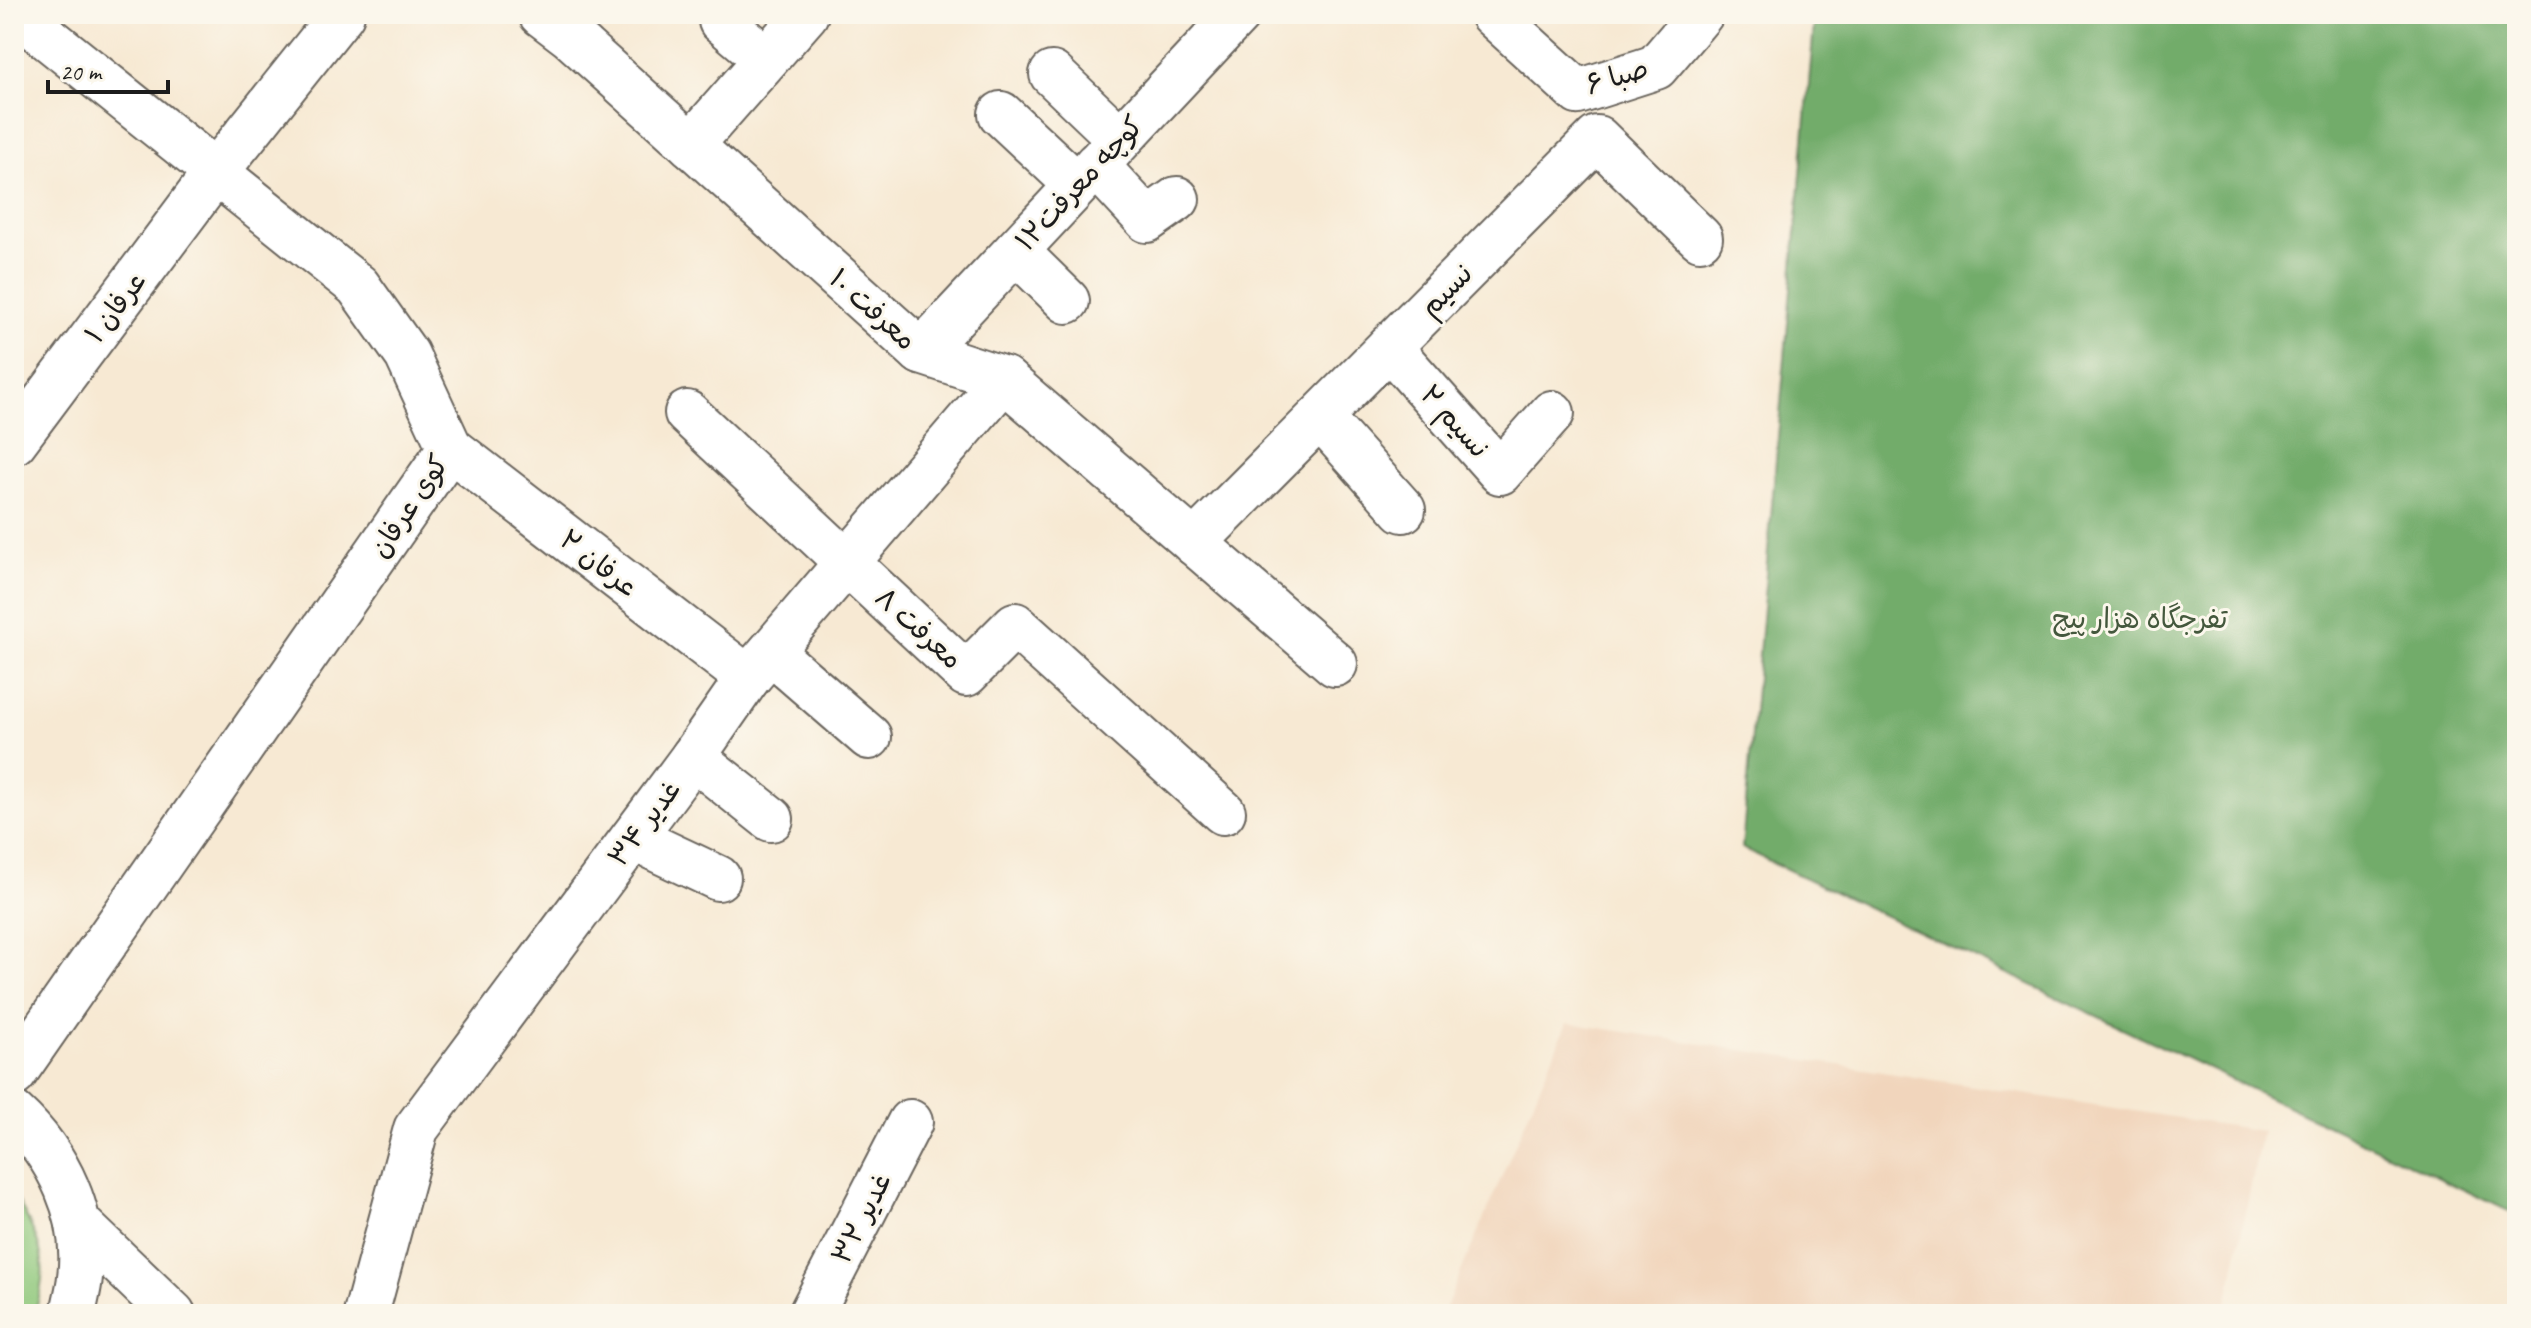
<svg xmlns="http://www.w3.org/2000/svg" width="2531" height="1328" font-family="Caveat,'Playpen Sans Arabic',sans-serif">
<style>
.built{fill:#f1d5bc}
.green{fill:#8ec77a;stroke:#55724b;stroke-width:2}
.forest{fill:#72ac6a;stroke:#476443;stroke-width:2}
.lines{fill:none;stroke-linecap:round;stroke-linejoin:round}
.street-casing{stroke:#69645c;stroke-width:48}
.primary-casing{stroke:#69645c;stroke-width:48}
.street{stroke:#fff;stroke-width:44}
.primary{stroke:#fff;stroke-width:44}
.labels{text-anchor:middle;dominant-baseline:central;stroke-width:6;stroke-linejoin:round;paint-order:stroke}
.street-label{font-size:28px;fill:#1c1c1c;stroke:#fbf7ec}
.park-label{font-size:28px;fill:#44583d;stroke:#fbf7ec}
</style>
<rect width="100%" height="100%" fill="#fbf7ec"/>
<filter id="ink" filterUnits="userSpaceOnUse"><feTurbulence type="fractalNoise" baseFrequency=".0125" numOctaves="2"/><feDisplacementMap in="SourceGraphic" scale="16" xChannelSelector="R" yChannelSelector="G"/><feConvolveMatrix kernelMatrix="1 2 1 2 8 2 1 2 1" color-interpolation-filters="sRGB"/></filter>
<filter id="wash" filterUnits="userSpaceOnUse"><feTurbulence type="fractalNoise" baseFrequency=".006" numOctaves="4" result="noise"/><feDisplacementMap in="SourceGraphic" scale="32" xChannelSelector="R" yChannelSelector="G"/><feGaussianBlur stdDeviation="1.8" result="paint"/><feColorMatrix in="noise" values="0 0 0 0 0 0 0 0 0 0 0 0 0 0 0 0 0 1.4 0 .05"/><feComposite in="paint" operator="in"/></filter>
<g filter="url(#wash)">
<rect width="100%" height="100%" fill="#f7e9d3"/>
<path class="built" d="M1567 1023 2262 1131 2225 1314H1443Z"/>
<path class="green" d="M14 1193C38 1240 53 1260 34 1314H14Z"/>
<path class="forest" d="M1815 14H2517V1215L1742 848Z"/>
</g>
<g filter="url(#ink)">
<g class="lines">
<defs>
<g id="street">
<path d="M541 14 570 36 921 352 1004 379 1335 664"/>
<path d="M1492 14 1578 92 1656 67 1701 14"/>
<path d="M721 21 766 59"/>
<path d="M1052 74 1120 139"/>
<path d="M1001 114 1077 185"/>
<path d="M691 145 806 14"/>
<path d="M1096 165 1147 220 1177 199"/>
<path d="M1016 251 1067 301"/>
<path d="M1389 347 1500 472 1552 413"/>
<path d="M921 352 1238 14"/>
<path d="M687 413 966 674 1015 625 1223 812"/>
<path d="M1320 417 1403 510"/>
<path d="M14 442 216 172 342 14"/>
<path d="M450 448 748 678"/>
<path d="M1194 543 1597 138 1700 238"/>
<path d="M771 652 869 737"/>
<path d="M693 757 771 819"/>
<path d="M633 838 718 878"/>
<path d="M14 1074 450 448 407 355 358 286 18 14"/>
<path d="M366 1314 416 1129 693 757 748 678 1004 379"/>
<path d="M811 1314 910 1122"/>
</g>
<g id="primary">
<path d="M14 1114C58 1154 88 1216 80 1277 79 1289 75 1302 73 1314"/>
<path d="M78 1223 173 1314"/>
</g>
</defs>
<use href="#street" class="street-casing"/>
<use href="#primary" class="primary-casing"/>
<use href="#street" class="street"/>
<use href="#primary" class="primary"/>
</g>
</g>
<g class="labels">
<g class="street-label">
<text transform="translate(1617 76) rotate(-17)">۶ صبا</text>
<text transform="translate(1079 183) rotate(-47)">کوچه معرفت۱۲</text>
<text transform="translate(1446 290) rotate(-45)">نسیم</text>
<text transform="translate(115 307) rotate(-53)">عرفان ۱</text>
<text transform="translate(873 309) rotate(42)">معرفت ۱۰</text>
<text transform="translate(1455 421) rotate(48)">۲ نسیم</text>
<text transform="translate(409 506) rotate(-56)">کوی عرفان</text>
<text transform="translate(599 563) rotate(38)">۲ عرفان</text>
<text transform="translate(919 628) rotate(42)">معرفت ۸</text>
<text transform="translate(644 823) rotate(-53)">۳۴ غدیر</text>
<text transform="translate(861 1218) rotate(-63)">۳۲ غدیر</text>
</g>
<g class="park-label">
<text x="2140" y="618">تفرجگاه هزار پیچ</text>
</g>
</g>
<rect width="2531" height="1328" fill="none" stroke="#fbf7ec" stroke-width="48"/>
<path d="M48 80v12h120v-12" fill="none" stroke="#1c1c1c" stroke-width="4"/>
<text x="60" y="80" font-size="24" fill="#1c1c1c" stroke="#fbf7ec" stroke-width="6" paint-order="stroke">20 m</text>
</svg>
